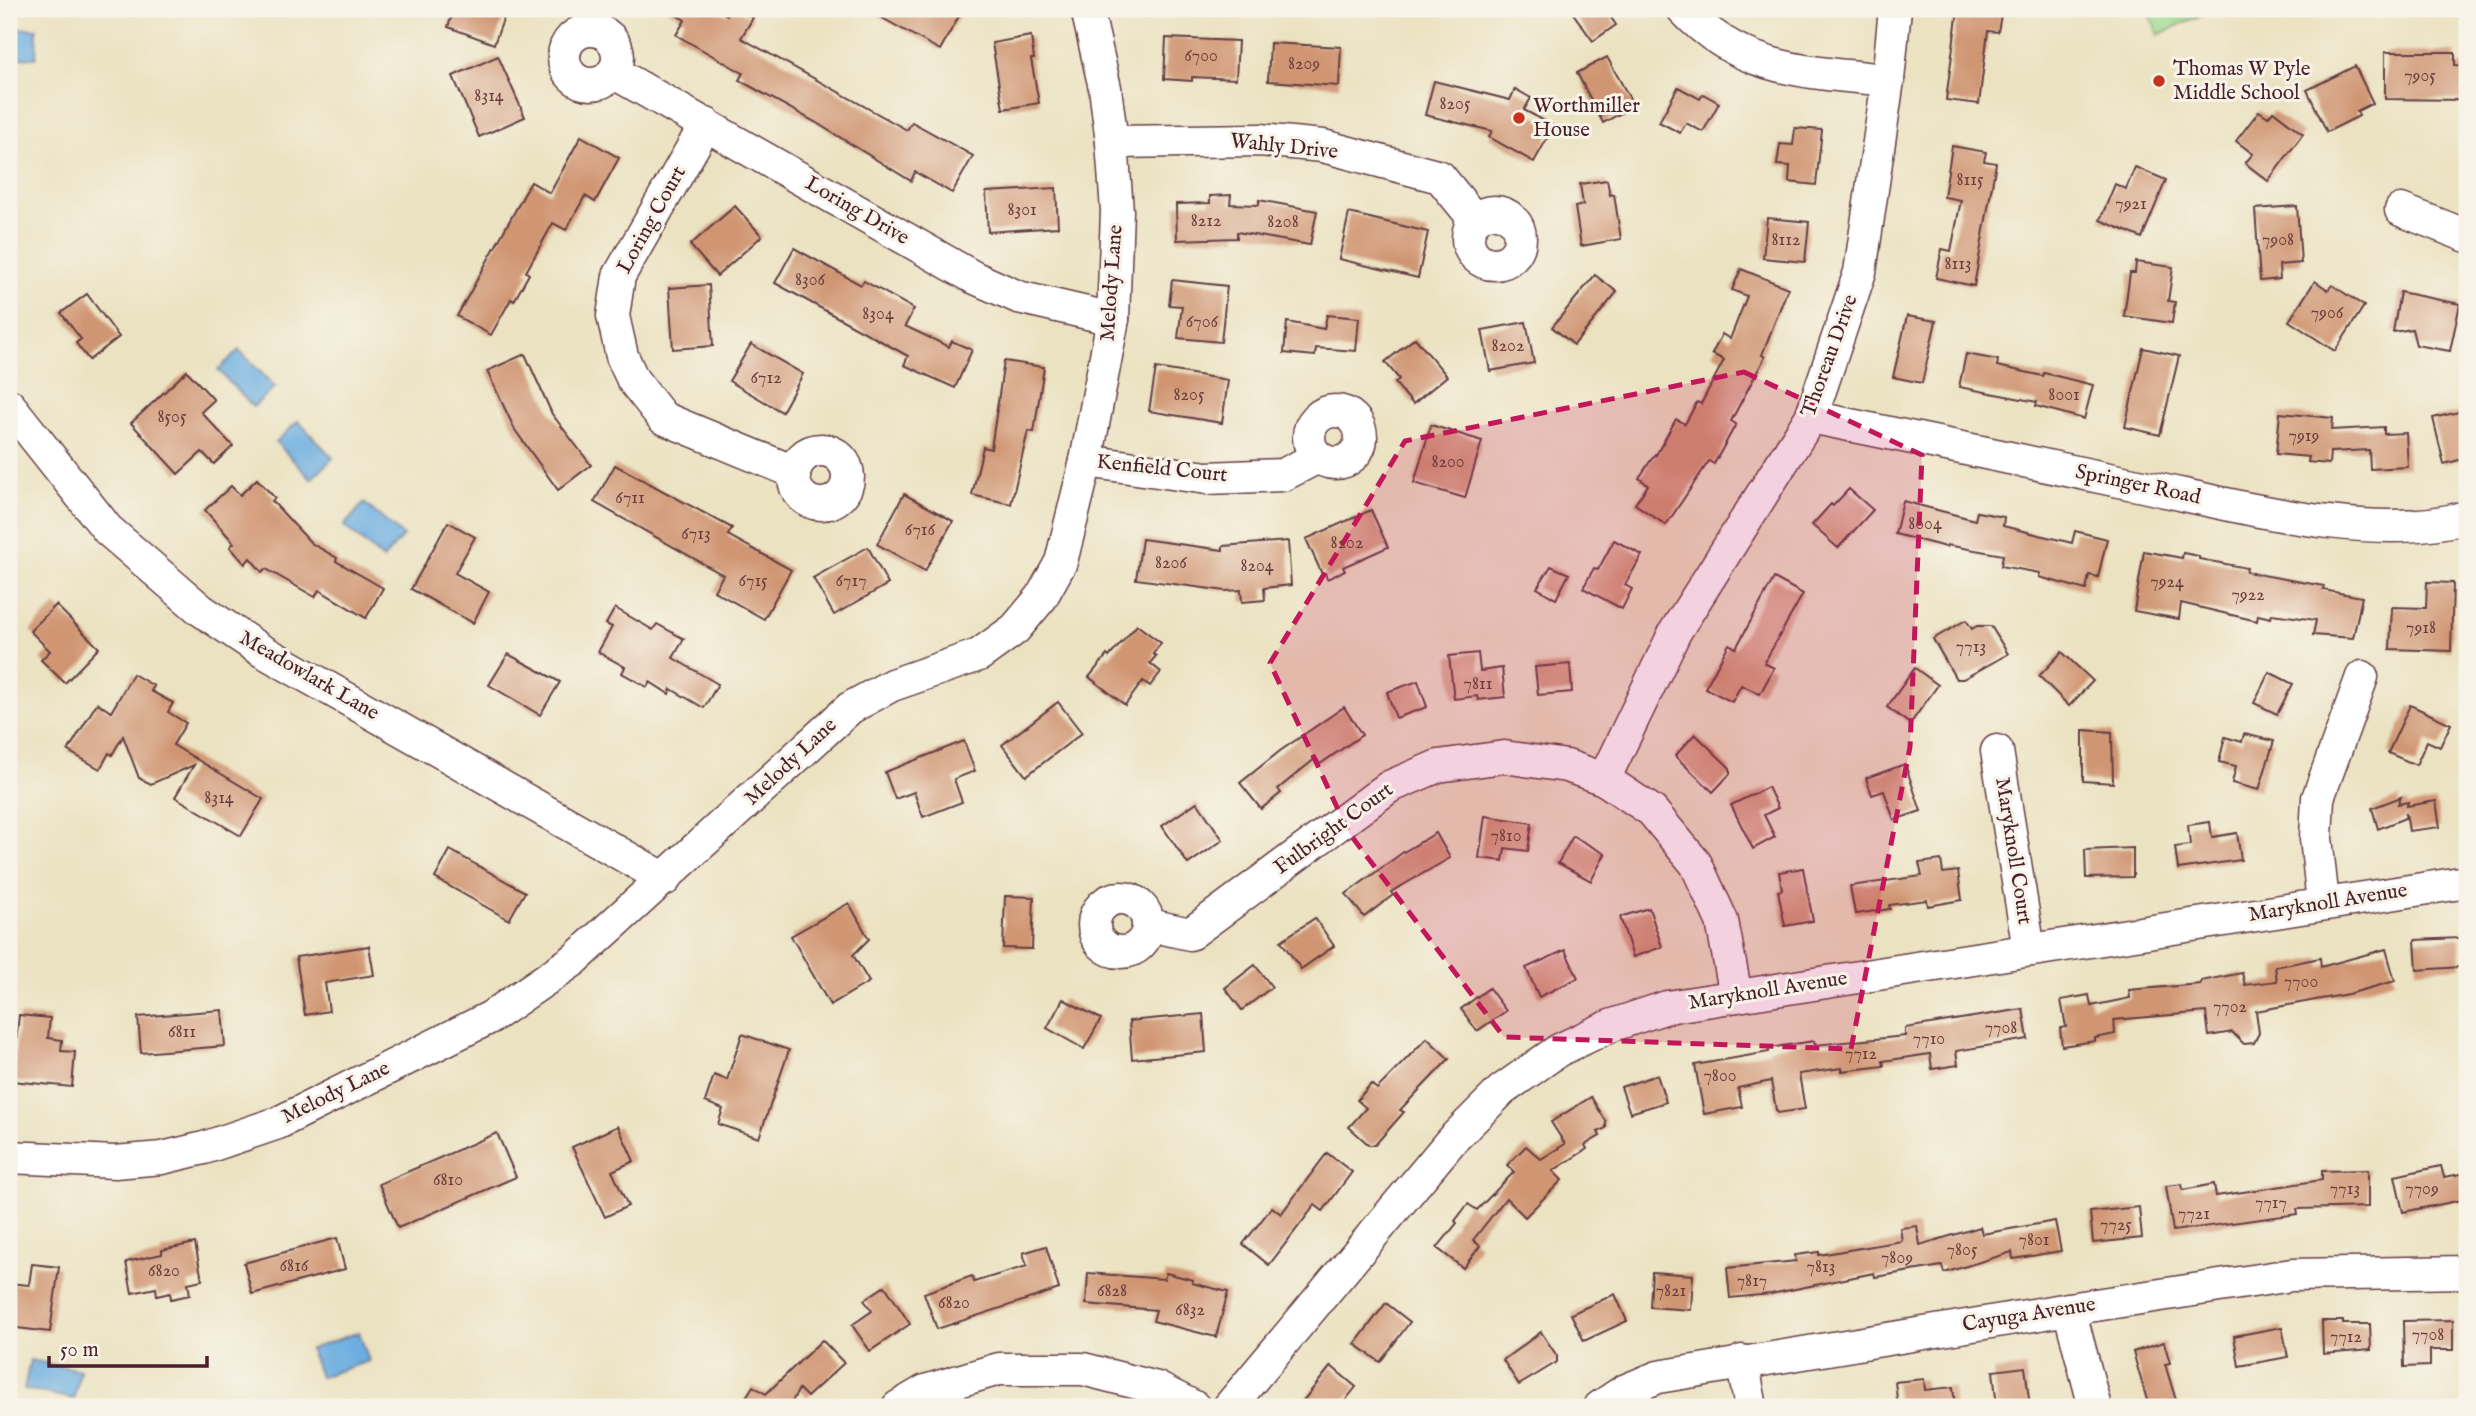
<svg xmlns="http://www.w3.org/2000/svg" width="2476" height="1416" font-family="'IM FELL English',serif">
<style>
.green{fill:#99d88d;stroke:#727c5c;stroke-width:2}
.water{fill:#6caee0;stroke:#5b6686;stroke-width:2}
.building{fill:#d09673}
.lines{fill:none;stroke-linecap:round;stroke-linejoin:round}
.minor-casing{stroke:#623c42;stroke-width:35}
.minor{stroke:#fff;stroke-width:32}
.marked{fill:#c2185b;fill-opacity:0.2;stroke:#c2185b;stroke-width:5;stroke-dasharray:14 9;stroke-linejoin:round}
.poi-dot{fill:#c8321e;stroke:#f7f3e8;stroke-width:2.5}
.labels{text-anchor:middle;dominant-baseline:central;stroke-width:6;stroke-linejoin:round;paint-order:stroke}
.number-label{font-size:18px;fill:#6c3d3d}
.poi-label{font-size:21px;fill:#4a1f2b;stroke:#f7f3e8;text-anchor:start}
.street-label{font-size:21px;fill:#4a1f2b;stroke:#f7f3e8}
</style>
<rect width="100%" height="100%" fill="#f7f3e8"/>
<filter id="ink" filterUnits="userSpaceOnUse"><feTurbulence type="fractalNoise" baseFrequency=".0143" numOctaves="2"/><feDisplacementMap in="SourceGraphic" scale="14" xChannelSelector="R" yChannelSelector="G"/><feConvolveMatrix kernelMatrix="1 2 1 2 8 2 1 2 1" color-interpolation-filters="sRGB"/></filter>
<filter id="wash" filterUnits="userSpaceOnUse"><feTurbulence type="fractalNoise" baseFrequency=".00686" numOctaves="4" result="noise"/><feDisplacementMap in="SourceGraphic" scale="28" xChannelSelector="R" yChannelSelector="G"/><feGaussianBlur stdDeviation="1.57" result="paint"/><feColorMatrix in="noise" values="0 0 0 0 0 0 0 0 0 0 0 0 0 0 0 0 0 1.4 0 .05"/><feComposite in="paint" operator="in"/></filter>
<g filter="url(#wash)">
<rect width="100%" height="100%" fill="#ebe2c1"/>
<path class="green" d="M2148 9H2213L2158 35Z"/>
<g class="water">
<path d="M9 28 37 29 36 58H9Z"/>
<path d="M239 350 275 387 253 407 218 370Z"/>
<path d="M298 421 333 458 311 479 276 442Z"/>
<path d="M364 503 403 536 383 559 344 526Z"/>
<path d="M359 1332 369 1361 320 1377 310 1349Z"/>
<path d="M30 1360 80 1370 74 1399 24 1389Z"/>
</g>
<g id="blocks">
<g class="building">
<path d="M454 9H507L494 44 448 27Z"/>
<path d="M666 9H716L727 15 730 9H736L753 18 741 38 907 130 912 122 973 156 952 193 915 172 911 181 815 122 739 80 743 73 676 35 685 20Z"/>
<path d="M866 9H947L959 16 940 50Z"/>
<path d="M1570 9H1605L1616 25 1593 41Z"/>
<path d="M1958 9H2002L1998 32 1988 31 1979 104 1946 100Z"/>
<path d="M1031 36 1034 59H1031L1039 103 1003 109 992 43Z"/>
<path d="M1166 38 1238 41 1236 79 1192 77V81L1164 79Z"/>
<path d="M1270 43 1341 47 1339 86 1268 81Z"/>
<path d="M2385 52H2455V65L2467 66V100L2385 99Z"/>
<path d="M498 56 525 117 479 137 453 76Z"/>
<path d="M1607 57 1634 106 1603 123 1577 73Z"/>
<path d="M2355 66 2373 103 2357 111 2359 116 2327 132 2307 90Z"/>
<path d="M1434 81 1510 100 1515 89 1531 98 1524 110 1554 126 1534 162 1489 137 1492 131 1425 115Z"/>
<path d="M1678 87 1700 99 1703 94 1719 103 1703 132 1686 123 1680 133 1659 122Z"/>
<path d="M2259 111 2268 117 2273 111 2303 134 2268 181 2245 163 2253 154 2236 141Z"/>
<path d="M1795 128 1822 130 1816 185 1789 182 1790 166 1777 165 1780 144 1793 145Z"/>
<path d="M581 136 619 158 595 202 585 196 566 230 553 223 526 272 529 274 514 301 511 299 491 335 457 316 531 182 550 193Z"/>
<path d="M1952 146 1986 152 1984 161 1996 163 1974 286 1936 278 1942 249 1951 251 1961 200 1944 197Z"/>
<path d="M2135 167 2166 180 2142 238 2100 220 2115 184 2126 189Z"/>
<path d="M1607 180 1610 195 1614 194 1621 239 1581 246 1575 207 1583 205 1580 184Z"/>
<path d="M1056 188 1058 227 988 232 986 192Z"/>
<path d="M1231 195 1230 204 1259 205V200L1317 211 1310 245 1237 232V238L1177 240 1176 204 1210 203V196Z"/>
<path d="M735 206 762 236 717 276 690 245Z"/>
<path d="M2297 206 2301 263 2279 265 2280 279 2260 281 2255 209Z"/>
<path d="M1349 213 1428 232 1418 278 1339 259Z"/>
<path d="M1767 218 1809 222 1805 262 1763 258Z"/>
<path d="M794 248 861 285 864 281 914 309 905 326 949 347 952 341 972 350 955 388 904 365 908 356 775 283Z"/>
<path d="M2136 262 2173 267 2168 301 2175 302 2172 323 2124 316 2130 273H2135Z"/>
<path d="M1741 269 1788 288 1762 355 1765 357 1731 421 1736 424 1714 464 1709 461 1666 525 1635 504 1648 485 1639 478 1655 454 1656 455 1676 419 1685 424 1697 402 1701 404 1724 360 1712 354 1722 334 1730 339 1747 296 1732 290Z"/>
<path d="M1595 275 1617 292 1574 345 1552 327Z"/>
<path d="M1172 280 1227 286 1221 342 1178 338 1182 306 1169 305Z"/>
<path d="M2315 281 2328 290 2332 285 2364 306 2335 351 2289 321Z"/>
<path d="M709 285 713 346 673 349 669 288Z"/>
<path d="M2400 292 2460 304 2450 351 2416 345 2412 329 2393 332Z"/>
<path d="M87 294 119 337 89 360 76 343 81 339 61 313Z"/>
<path d="M1327 315 1359 318 1356 351 1316 348 1315 356 1284 353 1287 322 1324 329Z"/>
<path d="M1907 316 1936 321 1922 383 1893 377Z"/>
<path d="M1526 322 1534 363 1490 371 1482 330Z"/>
<path d="M1415 338 1447 376 1413 404 1395 383 1399 379 1385 362Z"/>
<path d="M751 344 803 374 782 412 729 381Z"/>
<path d="M2143 348 2179 356 2160 435 2125 427Z"/>
<path d="M525 354 552 414 591 465 558 490 515 430 487 371Z"/>
<path d="M1966 354 1998 360 1997 366 2043 376 2044 373 2093 385 2084 419 2036 406 2037 402 1959 387Z"/>
<path d="M1004 361 1044 367 1034 432 1028 431 1011 504 972 495 983 447 991 449Z"/>
<path d="M1156 368 1228 380 1222 423 1149 411Z"/>
<path d="M187 371 214 400 201 412 233 446 214 464 202 452 178 474 131 423Z"/>
<path d="M2467 410V458L2444 464 2433 418Z"/>
<path d="M2280 413 2333 418 2332 430 2384 427V434L2406 433 2408 467 2370 469 2369 450 2330 452 2329 464 2308 462 2309 457 2276 454Z"/>
<path d="M1431 425 1482 441 1465 498 1414 483Z"/>
<path d="M615 465 732 528 728 535 791 570 764 619 714 591 723 575 594 502Z"/>
<path d="M257 479 275 498 272 501 311 543 337 558 336 561 383 588 366 618 319 590 315 597 266 569 262 572 250 558 245 564 230 547 234 543 205 510 231 486 240 495Z"/>
<path d="M1849 489 1873 510 1838 548 1812 525 1831 504 1833 506Z"/>
<path d="M904 494 953 521 925 571 877 544Z"/>
<path d="M1903 501 1975 520 1977 512 2004 517 2003 526 2072 543 2075 531 2107 539 2098 577 2089 575 2086 590 2039 577 2040 573 2001 566 2003 555 1947 545 1946 547 1895 534Z"/>
<path d="M1371 510 1388 547 1343 567 1345 571 1327 579 1325 573 1322 574 1306 539Z"/>
<path d="M448 522 475 537 455 573 489 592 473 623 411 589Z"/>
<path d="M1142 539 1223 550V546L1288 541 1291 585 1264 588 1265 600 1242 602 1241 590 1226 591 1136 579Z"/>
<path d="M1614 540 1642 555 1625 585 1632 589 1622 609 1583 588 1594 568 1598 570Z"/>
<path d="M868 547 888 584 834 615 813 578Z"/>
<path d="M2144 551 2182 558 2183 553 2199 556V559L2247 568 2246 572 2324 586 2323 590 2362 597 2353 638 2313 635 2316 620 2272 614 2271 618 2258 615 2257 621 2181 603 2179 619 2134 611Z"/>
<path d="M1551 566 1569 574 1556 599 1537 588Z"/>
<path d="M1774 578 1803 594 1764 663 1774 668 1760 694 1741 685 1732 702 1705 688 1729 644 1736 648Z"/>
<path d="M2427 582 2453 583 2451 651 2390 649 2392 607 2426 608Z"/>
<path d="M56 605 99 648 65 683 41 660 50 651 30 631Z"/>
<path d="M615 608 653 630 657 624 684 639 673 658 718 684 704 708 671 689 669 694 650 682 647 687 622 673 625 667 598 652 612 627 606 624Z"/>
<path d="M1966 620 1972 629 1977 626H1991L2008 654 1963 679H1956L1933 639Z"/>
<path d="M1137 625 1161 643 1153 654 1156 656 1150 663 1161 672 1150 686 1143 681 1125 705 1089 677 1107 655 1109 657Z"/>
<path d="M2062 652 2093 681 2069 706 2039 676Z"/>
<path d="M1478 653 1480 671 1502 668 1505 697 1478 700 1477 696 1454 699 1449 656Z"/>
<path d="M508 654 560 682 540 715 489 685Z"/>
<path d="M1570 664 1572 692 1538 695 1535 667Z"/>
<path d="M1915 668 1938 685 1910 724 1887 707Z"/>
<path d="M2269 672 2293 684 2277 714 2254 703Z"/>
<path d="M133 674 154 686 151 691 173 703 168 712 186 723 173 745 263 799 241 836 175 797 194 765 151 784 139 778 123 736 112 755 109 753 100 769 68 751 97 703 111 712Z"/>
<path d="M1418 681 1427 707 1396 718 1387 692Z"/>
<path d="M1058 702 1082 733 1026 776 1002 745Z"/>
<path d="M2410 705 2451 724 2440 747 2427 741 2416 765 2388 753Z"/>
<path d="M1344 707 1362 735 1320 764 1316 758 1278 789 1281 793 1261 809 1240 783 1280 751Z"/>
<path d="M2083 730 2112 732 2113 783 2083 781Z"/>
<path d="M1695 734 1730 768V774L1713 792 1675 756Z"/>
<path d="M2244 734 2274 741 2259 790 2232 783 2236 766 2219 762 2225 737 2242 742Z"/>
<path d="M964 741 975 771 954 779 962 802 923 817 914 792 895 799 885 772Z"/>
<path d="M1905 764 1921 811 1894 820 1884 791 1872 795 1866 778Z"/>
<path d="M1768 787 1778 808 1764 815 1775 837 1753 849 1731 805Z"/>
<path d="M2401 797 2398 804 2408 802 2407 806 2436 801 2440 827 2409 831 2406 813 2405 818 2378 829 2372 808Z"/>
<path d="M1197 802 1223 840 1188 864 1162 826Z"/>
<path d="M1485 816 1532 823 1528 851 1505 848 1503 861 1479 858Z"/>
<path d="M2210 822 2212 837 2237 833 2241 860 2178 869 2175 847 2190 845 2188 825Z"/>
<path d="M1436 833 1450 858 1391 892 1393 895 1364 917 1346 894 1402 853Z"/>
<path d="M1573 836 1605 854 1591 881 1558 863Z"/>
<path d="M2133 848V877L2086 878 2085 850Z"/>
<path d="M450 850 525 892 509 920 435 878Z"/>
<path d="M1941 860 1943 873 1958 871 1962 900 1928 906 1927 900 1889 905 1890 909 1855 914 1850 886 1922 876 1919 863Z"/>
<path d="M1803 868 1813 921 1785 926 1778 891 1782 890 1779 872Z"/>
<path d="M1005 896 1034 897 1032 949 1003 948Z"/>
<path d="M849 903 869 939 853 955 869 982 830 1005 791 936Z"/>
<path d="M1649 908 1662 947 1633 957 1620 917Z"/>
<path d="M1315 918 1334 946 1301 969 1281 941Z"/>
<path d="M2460 938 2461 967 2417 970 2415 940Z"/>
<path d="M369 946 374 975 325 983 329 1011 305 1015 296 957Z"/>
<path d="M2386 949 2395 981 2348 994 2256 1011 2259 1033 2254 1043 2244 1044 2232 1032 2209 1036 2206 1012 2114 1020 2115 1034 2095 1038V1041L2062 1046 2060 1028 2066 1027 2061 1000 2089 995 2091 1006 2130 998 2129 990 2201 984V981L2242 973 2245 985 2277 981 2275 967 2320 958 2321 967Z"/>
<path d="M1565 950 1578 978 1539 997 1526 968Z"/>
<path d="M1255 965 1272 987 1242 1010 1225 988Z"/>
<path d="M1489 988 1506 1011 1477 1031 1461 1009Z"/>
<path d="M1063 999 1101 1019 1084 1049 1047 1028Z"/>
<path d="M2023 1009 2028 1039 1956 1051 1958 1065 1932 1069 1930 1054 1883 1061 1884 1066 1842 1071V1068L1799 1074 1805 1109 1778 1113 1776 1110 1771 1081 1738 1088 1742 1107 1704 1114 1695 1065 1769 1052V1048L1814 1041 1815 1045 1905 1036V1028Z"/>
<path d="M222 1010 225 1046 141 1053 138 1017Z"/>
<path d="M1203 1014 1206 1052 1132 1059 1129 1021Z"/>
<path d="M19 1015 50 1018 48 1038 62 1040 61 1051 75 1052 72 1087 12 1081Z"/>
<path d="M742 1034 789 1050 759 1138 718 1124 723 1109 705 1102 714 1075 727 1080Z"/>
<path d="M1427 1038 1449 1059 1400 1110 1404 1112 1375 1145H1369L1349 1127 1366 1108 1357 1100 1371 1084 1377 1089Z"/>
<path d="M1657 1075 1666 1102 1630 1113 1621 1087Z"/>
<path d="M1591 1097 1606 1121V1128L1598 1132 1600 1136 1585 1145 1587 1149 1553 1171 1562 1180 1525 1217 1506 1198 1473 1240 1480 1246 1463 1268 1437 1248 1457 1223 1455 1221 1468 1204 1477 1210 1514 1172 1507 1165 1526 1146 1541 1159 1565 1144 1551 1122Z"/>
<path d="M618 1126 634 1161 612 1171 628 1206 605 1217 572 1147Z"/>
<path d="M497 1133 516 1177 398 1228 379 1184Z"/>
<path d="M1327 1153 1352 1172 1323 1211 1315 1205 1269 1265 1243 1244 1272 1207 1281 1214Z"/>
<path d="M2441 1166 2444 1177 2467 1173V1199L2403 1212 2395 1176Z"/>
<path d="M2368 1170V1207L2297 1209 2298 1214 2173 1231 2166 1186 2182 1184 2183 1190 2214 1184 2216 1196 2322 1180V1171Z"/>
<path d="M2139 1207 2142 1238 2093 1243 2090 1212Z"/>
<path d="M2055 1221 2061 1251 2013 1259 2012 1252 1944 1273 1942 1266 1875 1277 1874 1273 1771 1294 1730 1298 1727 1268 1796 1261 1795 1255 1819 1252V1255L1902 1241 1900 1228 1917 1226 1920 1245 1980 1227 1982 1234Z"/>
<path d="M337 1238 345 1269 252 1294 244 1263Z"/>
<path d="M195 1243 202 1280 188 1283 190 1295 171 1299 170 1293 157 1296 156 1288 132 1293 126 1262 162 1254V1250Z"/>
<path d="M1046 1246 1059 1289 937 1329 924 1293 972 1276 974 1282 1027 1266 1023 1253Z"/>
<path d="M32 1264 59 1267 50 1332 9 1327V1283L29 1285Z"/>
<path d="M1652 1272 1693 1275 1691 1310 1650 1307Z"/>
<path d="M1088 1273 1164 1279 1166 1273 1193 1280 1192 1283 1228 1292 1216 1337 1153 1321 1156 1310 1086 1304Z"/>
<path d="M885 1286 910 1324 870 1351 852 1325 872 1311 864 1300Z"/>
<path d="M1615 1294 1627 1321 1584 1341 1571 1314Z"/>
<path d="M1386 1303 1410 1322 1380 1362 1355 1344Z"/>
<path d="M2453 1320V1350H2430V1366L2404 1367 2403 1321Z"/>
<path d="M2322 1321H2343V1324H2370L2371 1350 2323 1354Z"/>
<path d="M2282 1327 2288 1357 2239 1366 2234 1336Z"/>
<path d="M1541 1332 1557 1356V1362L1519 1385 1503 1360Z"/>
<path d="M822 1340 844 1363 807 1397 799 1389 789 1407H740L753 1386 766 1394Z"/>
<path d="M2164 1342 2170 1363 2165 1364 2178 1407H2149L2133 1352Z"/>
<path d="M1331 1366 1356 1387 1340 1407H1298Z"/>
<path d="M2025 1367 2030 1407H1997L1993 1371Z"/>
<path d="M1924 1379 1925 1390 1953 1387 1955 1407H1898L1895 1382Z"/>
</g>
</g>
</g>
<g filter="url(#ink)">
<use href="#blocks" fill-opacity="0" stroke="#623c42" stroke-width="2"/>
<g class="lines">
<defs>
<g id="minor">
<path d="M1683 9C1742 72 1807 72 1888 80"/>
<circle cx="591" cy="57" r="27"/>
<path d="M613 72 973 277 1018 297 1113 319"/>
<path d="M706 124 619 276 613 316 622 356 633 380 663 418 794 472"/>
<path d="M1112 142 1260 140 1323 146 1440 177 1475 220"/>
<path d="M2401 210 2467 236"/>
<circle cx="1494" cy="238" r="26"/>
<path d="M9 405 108 530 201 610 259 649 665 879"/>
<circle cx="1335" cy="437" r="26"/>
<path d="M1811 417C1918 439 2026 461 2133 484 2231 504 2370 544 2467 517"/>
<circle cx="821" cy="477" r="27"/>
<path d="M1086 461 1207 478 1283 475 1318 457"/>
<path d="M1997 751 2029 950"/>
<path d="M1604 779 1675 632 1811 417 1860 272 1888 80 1895 9"/>
<circle cx="1121" cy="925" r="27"/>
<path d="M2323 903 2316 838 2318 798 2362 677"/>
<path d="M1149 925 1190 934 1389 787 1438 766 1504 757 1567 766 1604 779 1652 811 1696 864 1722 921 1736 996"/>
<path d="M9 1157 115 1162 162 1158 204 1148 278 1123 491 1017 574 960 850 708 892 685 979 655 1015 629 1041 598 1061 562 1086 461 1113 319 1117 211 1112 142 1105 88 1087 9"/>
<path d="M2069 1309 2095 1407"/>
<path d="M1742 1361 1751 1407"/>
<path d="M898 1407 925 1391 999 1369H1083L1157 1388 1194 1407"/>
<path d="M1229 1407 1451 1141 1502 1090 1559 1050 1610 1026 1667 1007 2467 882"/>
<path d="M1600 1407 1624 1391 1658 1377 2069 1309 2292 1275 2467 1272"/>
</g>
</defs>
<use href="#minor" class="minor-casing"/>
<use href="#minor" class="minor"/>
</g>
</g>
<path class="marked" d="M1744 372 1922 455 1910 747 1851 1049 1504 1037 1349 833 1270 663 1405 441Z"/>
<g class="poi-dot">
<circle cx="2159" cy="81" r="7"/>
<circle cx="1519" cy="118" r="7"/>
</g>
<g class="labels">
<g class="number-label">
<text x="1201" y="56">6700</text>
<text x="1304" y="64">8209</text>
<text x="2420" y="76">7905</text>
<text x="489" y="96">8314</text>
<text x="1455" y="104">8205</text>
<text x="1970" y="180">8115</text>
<text x="2131" y="204">7921</text>
<text x="1022" y="210">8301</text>
<text x="1206" y="221">8212</text>
<text x="1283" y="222">8208</text>
<text x="1786" y="240">8112</text>
<text x="2278" y="240">7908</text>
<text x="1958" y="264">8113</text>
<text x="810" y="280">8306</text>
<text x="2327" y="313">7906</text>
<text x="878" y="314">8304</text>
<text x="1202" y="322">6706</text>
<text x="1508" y="346">8202</text>
<text x="766" y="378">6712</text>
<text x="1189" y="395">8205</text>
<text x="2064" y="395">8001</text>
<text x="172" y="417">8505</text>
<text x="2304" y="436">7919</text>
<text x="1448" y="462">8200</text>
<text x="630" y="498">6711</text>
<text x="1925" y="524">8004</text>
<text x="920" y="530">6716</text>
<text x="696" y="534">6713</text>
<text x="1347" y="543">8202</text>
<text x="1171" y="563">8206</text>
<text x="1257" y="566">8204</text>
<text x="753" y="581">6715</text>
<text x="851" y="581">6717</text>
<text x="2167" y="582">7924</text>
<text x="2248" y="595">7922</text>
<text x="2421" y="628">7918</text>
<text x="1971" y="647">7713</text>
<text x="1478" y="684">7811</text>
<text x="219" y="798">8314</text>
<text x="1506" y="836">7810</text>
<text x="2301" y="982">7700</text>
<text x="2230" y="1007">7702</text>
<text x="2001" y="1028">7708</text>
<text x="182" y="1032">6811</text>
<text x="1929" y="1039">7710</text>
<text x="1861" y="1054">7712</text>
<text x="1720" y="1076">7800</text>
<text x="448" y="1180">6810</text>
<text x="2345" y="1189">7713</text>
<text x="2422" y="1189">7709</text>
<text x="2271" y="1203">7717</text>
<text x="2194" y="1214">7721</text>
<text x="2116" y="1225">7725</text>
<text x="2034" y="1240">7801</text>
<text x="1962" y="1250">7805</text>
<text x="1897" y="1258">7809</text>
<text x="294" y="1266">6816</text>
<text x="1821" y="1267">7813</text>
<text x="164" y="1271">6820</text>
<text x="1752" y="1281">7817</text>
<text x="1112" y="1291">6828</text>
<text x="1671" y="1291">7821</text>
<text x="954" y="1303">6820</text>
<text x="1190" y="1310">6832</text>
<text x="2428" y="1335">7708</text>
<text x="2346" y="1337">7712</text>
</g>
<g class="poi-label">
<text x="2173" y="69">Thomas W Pyle<tspan x="2173" dy="24">Middle School</tspan></text>
<text x="1533" y="106">Worthmiller<tspan x="1533" dy="24">House</tspan></text>
</g>
<g class="street-label">
<text transform="translate(1284 147) rotate(6)">Wahly Drive</text>
<text transform="translate(857 211) rotate(30)">Loring Drive</text>
<text transform="translate(652 220) rotate(-61)">Loring Court</text>
<text transform="translate(1112 283) rotate(-86)">Melody Lane</text>
<text transform="translate(1830 356) rotate(-70)">Thoreau Drive</text>
<text transform="translate(1162 469) rotate(6)">Kenfield Court</text>
<text transform="translate(2138 485) rotate(12)">Springer Road</text>
<text transform="translate(309 676) rotate(30)">Meadowlark Lane</text>
<text transform="translate(791 762) rotate(-43)">Melody Lane</text>
<text transform="translate(1334 829) rotate(-36)">Fulbright Court</text>
<text transform="translate(2013 851) rotate(81)">Maryknoll Court</text>
<text transform="translate(2328 903) rotate(-9)">Maryknoll Avenue</text>
<text transform="translate(1768 991) rotate(-9)">Maryknoll Avenue</text>
<text transform="translate(336 1093) rotate(-26)">Melody Lane</text>
<text transform="translate(2029 1315) rotate(-9)">Cayuga Avenue</text>
</g>
</g>
<rect width="2476" height="1416" fill="none" stroke="#f7f3e8" stroke-width="35"/>
<path d="M49 1356v10h158v-10" fill="none" stroke="#4a1f2b" stroke-width="3.5"/>
<text x="60" y="1356" font-size="21" fill="#4a1f2b" stroke="#f7f3e8" stroke-width="5" paint-order="stroke">50 m</text>
</svg>
